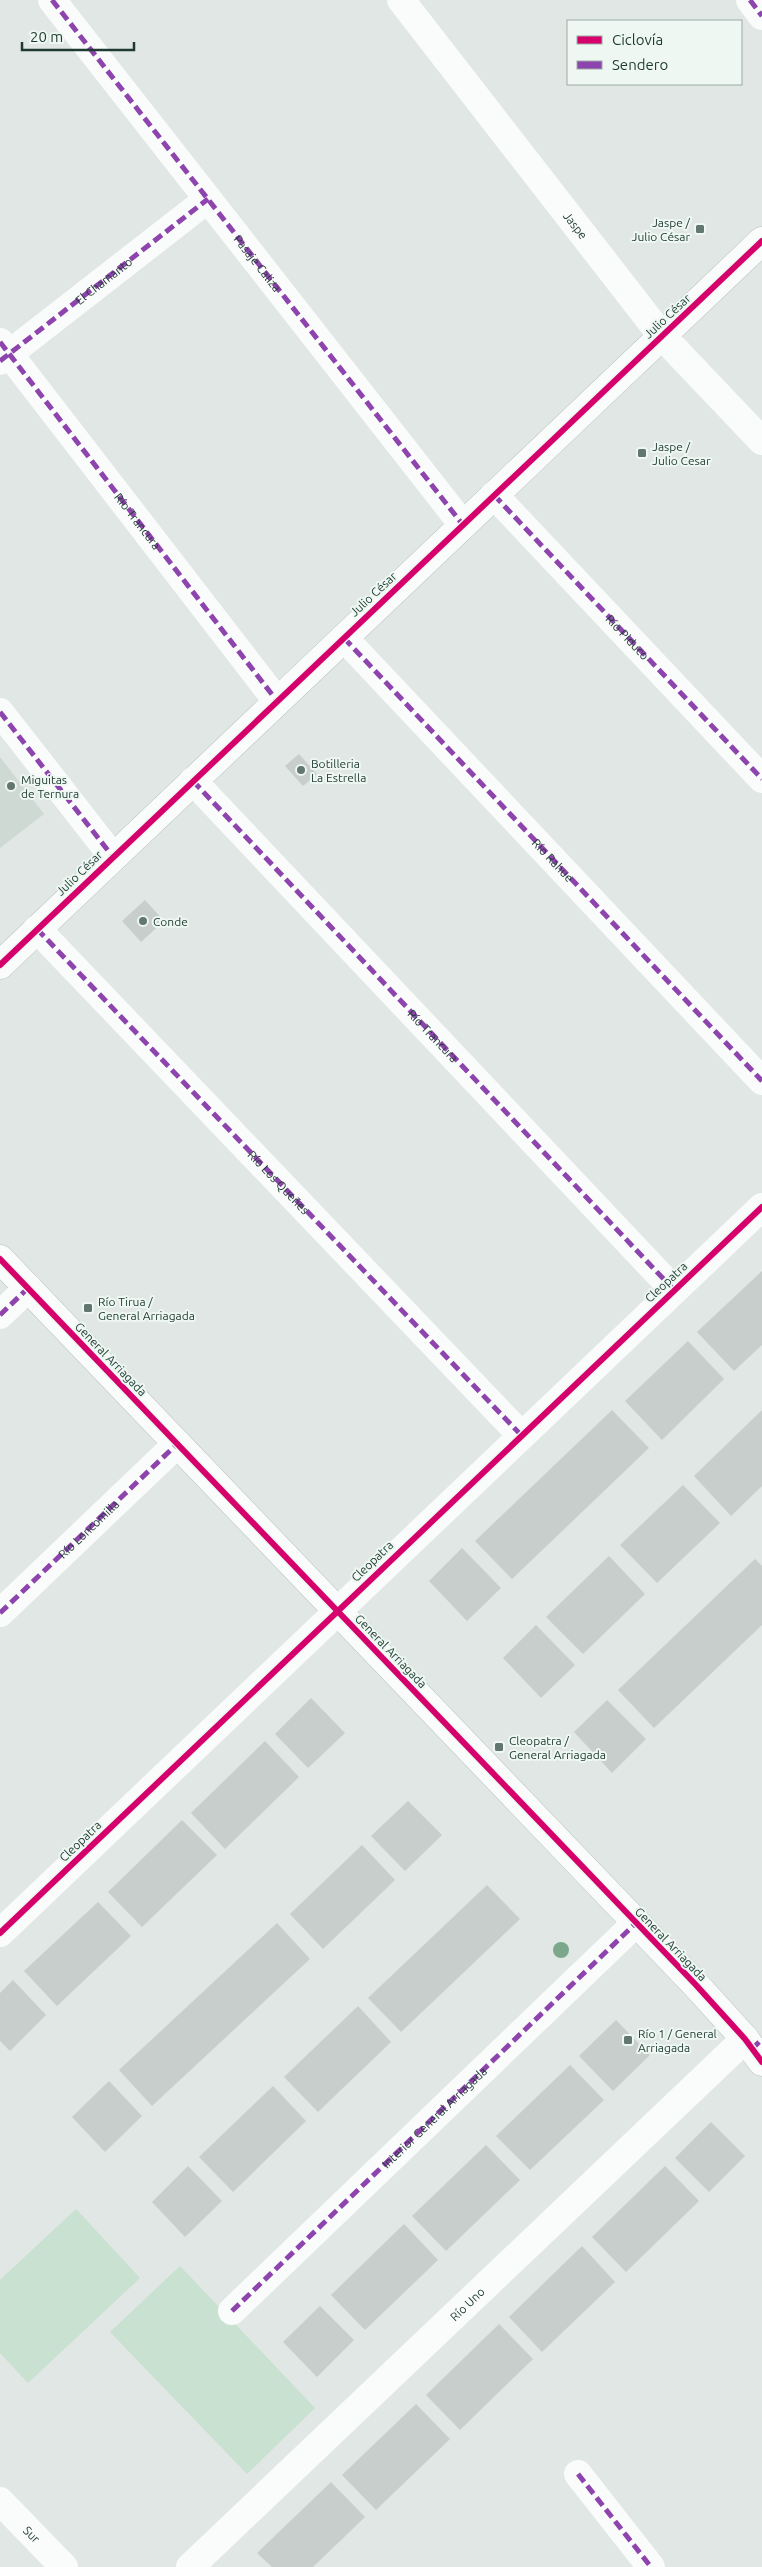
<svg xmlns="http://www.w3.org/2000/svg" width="762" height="2567" font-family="Ubuntu,sans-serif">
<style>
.built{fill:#ced9d4}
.green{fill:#c8e1d0}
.building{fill:#c8cecb}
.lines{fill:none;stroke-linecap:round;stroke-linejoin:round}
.secondary-casing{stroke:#b9c4bf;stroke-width:29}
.street{stroke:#fafbfb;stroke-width:28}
.secondary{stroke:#fafbfb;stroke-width:28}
.quiet{stroke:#8e44ad;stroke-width:5;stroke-dasharray:10 5;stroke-linecap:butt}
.cycleway-casing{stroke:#eef7f2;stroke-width:9}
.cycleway{stroke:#d6006c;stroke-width:6}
.tree{fill:#7ba78b}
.poi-dot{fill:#627770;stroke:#eef7f2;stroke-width:2}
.labels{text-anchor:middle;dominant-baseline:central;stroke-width:4;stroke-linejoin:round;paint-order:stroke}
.poi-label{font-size:12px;fill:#1e3a32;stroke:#eef7f2;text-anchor:start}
.street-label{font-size:12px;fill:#1e3a32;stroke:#eef7f2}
</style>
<rect width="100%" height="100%" fill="#e0e7e4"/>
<path class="built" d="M0 757 44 814 0 848Z"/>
<g class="green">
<path d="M76 2209 140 2278 28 2383 0 2353V2280Z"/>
<path d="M180 2266 315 2408 247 2474 110 2332Z"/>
</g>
<g class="building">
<path d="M299 754 317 774 303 786 285 766Z"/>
<path d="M145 900 164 921 141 942 122 921Z"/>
<path d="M762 1271V1345L734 1371 697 1332Z"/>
<path d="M688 1341 724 1379 662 1440 625 1401Z"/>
<path d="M612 1410 649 1448 512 1579 475 1541Z"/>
<path d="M762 1410V1486L731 1516 694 1476Z"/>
<path d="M683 1485 720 1523 657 1583 620 1545Z"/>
<path d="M462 1548 501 1588 467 1621 429 1581Z"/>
<path d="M609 1556 645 1594 583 1654 546 1617Z"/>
<path d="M755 1559 762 1566V1625L654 1728 618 1690Z"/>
<path d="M536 1625 575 1665 541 1698 503 1658Z"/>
<path d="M311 1698 345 1733 308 1768 275 1734Z"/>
<path d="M607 1700 646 1739 612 1773 574 1732Z"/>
<path d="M265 1741 299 1777 225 1849 191 1813Z"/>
<path d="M408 1801 442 1835 405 1871 371 1836Z"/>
<path d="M182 1820 217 1855 142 1927 108 1892Z"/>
<path d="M362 1845 395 1880 323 1949 290 1914Z"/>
<path d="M487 1885 520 1919 401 2032 368 1998Z"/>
<path d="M98 1902 131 1936 57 2006 24 1971Z"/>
<path d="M277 1923 310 1959 152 2106 119 2070Z"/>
<path d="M13 1980 46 2015 10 2051 0 2041V1993Z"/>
<path d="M358 2006 391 2042 318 2112 284 2077Z"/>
<path d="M616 2020 650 2055 613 2091 579 2056Z"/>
<path d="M570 2065 604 2100 530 2170 496 2136Z"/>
<path d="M109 2081 142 2116 105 2152 72 2117Z"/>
<path d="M273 2086 306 2121 233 2192 199 2157Z"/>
<path d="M711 2122 745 2156 709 2192 675 2158Z"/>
<path d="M486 2145 520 2180 446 2251 412 2216Z"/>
<path d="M188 2166 222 2201 185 2237 152 2202Z"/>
<path d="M665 2166 699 2201 626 2272 592 2237Z"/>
<path d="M404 2224 438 2260 365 2330 331 2295Z"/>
<path d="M582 2246 615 2282 542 2352 509 2317Z"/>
<path d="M320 2306 354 2340 317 2377 283 2342Z"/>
<path d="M499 2324 533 2359 460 2430 426 2395Z"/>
<path d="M416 2404 450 2439 376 2510 342 2475Z"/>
<path d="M331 2482 365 2517 313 2567H272L257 2553Z"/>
</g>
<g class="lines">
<defs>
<g id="secondary">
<path d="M0 965 762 241"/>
<path d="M0 1259 696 1985 745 2039 762 2062"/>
</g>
</defs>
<use href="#secondary" class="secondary-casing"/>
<g class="street">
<path d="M52 0 463 525"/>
<path id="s1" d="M401 0 662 336 762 441"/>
<path d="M750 0 762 16"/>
<path id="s2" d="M0 342 277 701"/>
<path id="s3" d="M0 361 208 199"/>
<path id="s4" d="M494 495 762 779"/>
<path d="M344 638 762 1081"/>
<path d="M0 712 113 857"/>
<path id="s5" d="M193 781 674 1290"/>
<path d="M37 929 521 1435"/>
<path d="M0 1315 28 1288"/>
<path id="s6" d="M0 1613 177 1444"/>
<path d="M0 1933 762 1207"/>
<path id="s7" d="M232 2311 636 1923"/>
<path d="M578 2474 651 2567"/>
<path id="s8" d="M0 2501 64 2567"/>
<path id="s9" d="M190 2567 745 2039"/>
</g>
<use href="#secondary" class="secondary"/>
<g class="quiet">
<path id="s10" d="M52 0 463 525"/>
<path d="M750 0 762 16"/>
<path d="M0 342 277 701"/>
<path d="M0 361 208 199"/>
<path d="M494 495 762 779"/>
<path id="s11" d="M344 638 762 1081"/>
<path d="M0 712 113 857"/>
<path d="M193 781 674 1290"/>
<path id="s12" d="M37 929 521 1435"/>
<path d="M0 1315 28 1288"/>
<path d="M0 1613 177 1444"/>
<path d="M752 2049 762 2039"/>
<path d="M232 2311 636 1923"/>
<path d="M578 2474 651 2567"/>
</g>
<defs>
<g id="cycleway">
<path d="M0 965 762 241"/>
<path d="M0 1259 696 1985 745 2039 762 2062"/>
<path d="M0 1933 762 1207"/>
</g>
</defs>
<use href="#cycleway" class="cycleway-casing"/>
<use href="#cycleway" class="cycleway"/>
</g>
<circle class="tree" cx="561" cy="1950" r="8"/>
<g class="poi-dot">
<rect x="695" y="224" width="10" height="10" rx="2.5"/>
<rect x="637" y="448" width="10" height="10" rx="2.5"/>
<circle cx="301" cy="770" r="5"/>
<circle cx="11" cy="786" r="5"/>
<circle cx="143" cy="921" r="5"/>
<rect x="83" y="1303" width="10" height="10" rx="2.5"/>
<rect x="494" y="1742" width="10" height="10" rx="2.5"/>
<rect x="623" y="2035" width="10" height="10" rx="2.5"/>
</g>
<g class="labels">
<g class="poi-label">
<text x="690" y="222" text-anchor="end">Jaspe /<tspan x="690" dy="14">Julio César</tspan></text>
<text x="652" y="446">Jaspe /<tspan x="652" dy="14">Julio Cesar</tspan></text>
<text x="311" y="763">Botilleria<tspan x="311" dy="14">La Estrella</tspan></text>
<text x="21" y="779">Miguitas<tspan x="21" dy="14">de Ternura</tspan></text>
<text x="153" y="921">Conde</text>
<text x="98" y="1301">Río Tirua /<tspan x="98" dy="14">General Arriagada</tspan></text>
<text x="509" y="1740">Cleopatra /<tspan x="509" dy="14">General Arriagada</tspan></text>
<text x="638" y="2033">Río 1 / General<tspan x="638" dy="14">Arriagada</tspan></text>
</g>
<g class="street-label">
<text stroke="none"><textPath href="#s1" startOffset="285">Jaspe</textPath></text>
<text stroke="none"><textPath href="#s10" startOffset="334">Pasaje Caliza</textPath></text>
<text stroke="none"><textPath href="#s3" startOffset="131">El Chamanto</textPath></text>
<text transform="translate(667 316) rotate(-43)">Julio César</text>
<text stroke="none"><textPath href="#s2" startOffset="226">Río Trancura</textPath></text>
<text transform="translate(373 594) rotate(-43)">Julio César</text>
<text stroke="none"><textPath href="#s4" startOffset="195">Río Piduco</textPath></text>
<text stroke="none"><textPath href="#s11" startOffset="305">Río Rahue</textPath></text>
<text transform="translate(79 873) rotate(-44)">Julio César</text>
<text stroke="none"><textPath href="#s5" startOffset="350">Río Trancura</textPath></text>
<text stroke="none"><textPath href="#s12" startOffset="350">Río Los Queñes</textPath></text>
<text transform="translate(666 1282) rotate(-43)">Cleopatra</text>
<text transform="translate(111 1359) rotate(46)">General Arriagada</text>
<text stroke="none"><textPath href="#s6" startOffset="122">Río Loncomilla</textPath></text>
<text transform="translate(372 1561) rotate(-44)">Cleopatra</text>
<text transform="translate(391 1651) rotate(46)">General Arriagada</text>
<text transform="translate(80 1841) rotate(-44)">Cleopatra</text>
<text transform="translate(671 1944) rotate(46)">General Arriagada</text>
<text stroke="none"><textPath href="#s7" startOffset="280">Interior General Arriagada</textPath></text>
<text stroke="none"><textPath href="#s9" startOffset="382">Río Uno</textPath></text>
<text stroke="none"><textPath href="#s8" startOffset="46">Sur</textPath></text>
</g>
</g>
<rect x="567" y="20" width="175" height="65" fill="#eef7f2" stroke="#9baba5"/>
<rect x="577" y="36" width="25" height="8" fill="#d6006c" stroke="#9baba5"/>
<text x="612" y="45" font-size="15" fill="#1e3a32">Ciclovía</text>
<rect x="577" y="61" width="25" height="8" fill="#8e44ad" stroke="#9baba5"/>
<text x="612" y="70" font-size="15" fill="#1e3a32">Sendero</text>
<path d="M22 42v8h112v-8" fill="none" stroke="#1e3a32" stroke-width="2.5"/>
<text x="30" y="42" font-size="15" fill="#1e3a32" stroke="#eef7f2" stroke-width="4" paint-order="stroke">20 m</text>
</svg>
